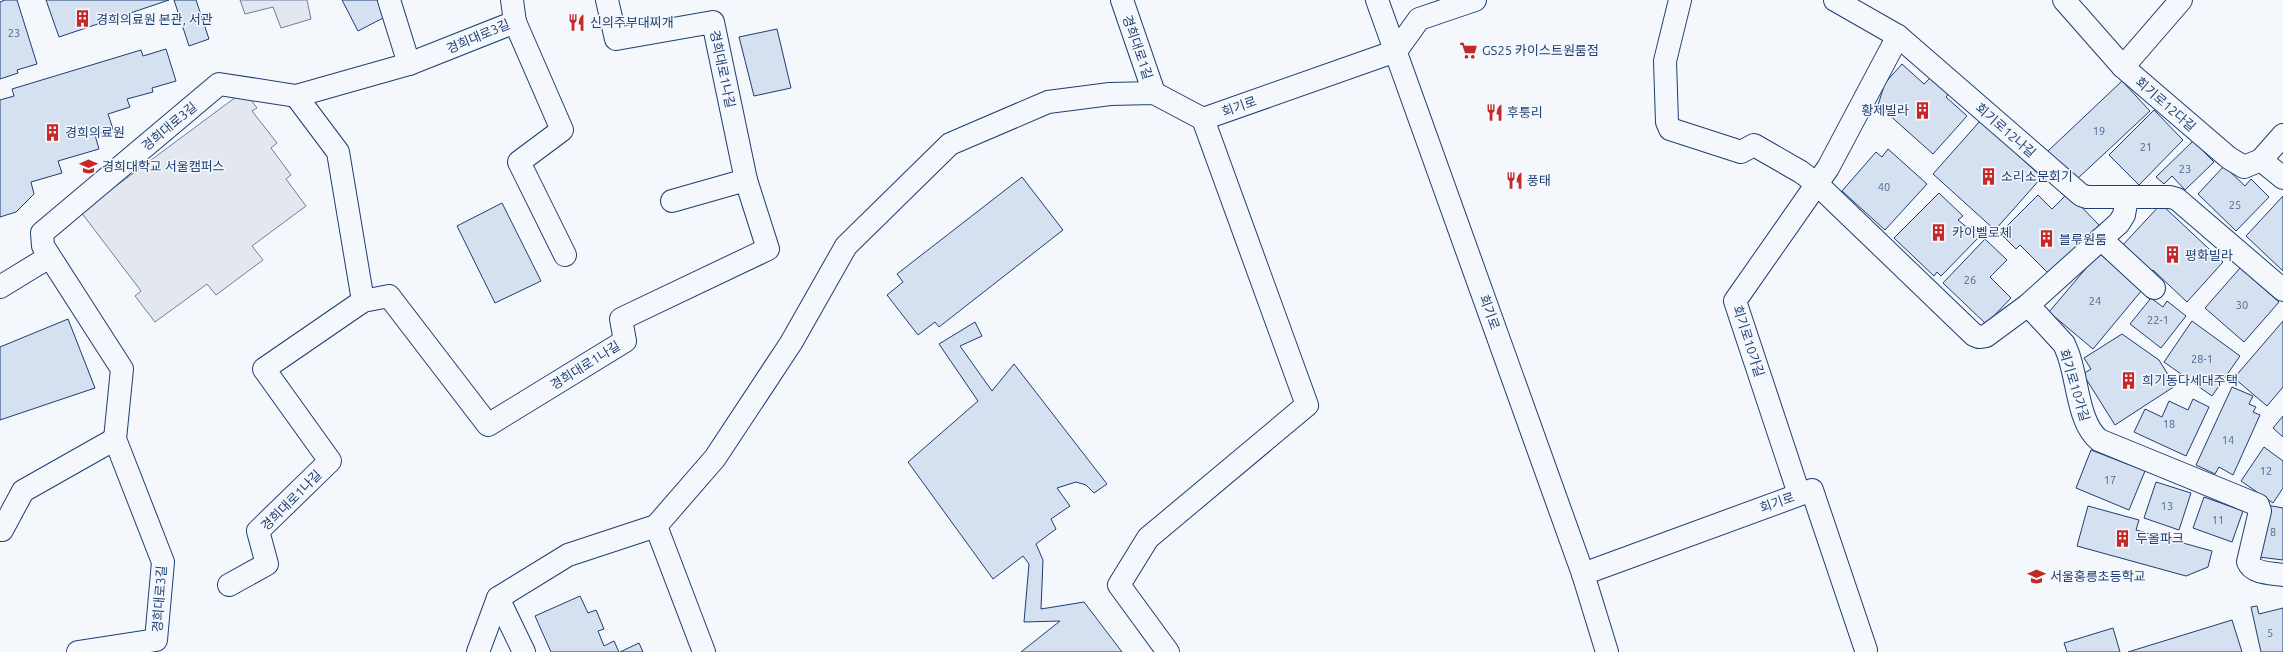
<svg xmlns="http://www.w3.org/2000/svg" width="2283" height="652" font-family="Ubuntu,'Noto Sans KR',sans-serif">
<style>
.parking{fill:#e3e8f0;stroke:#687fa3}
.building{fill:#d5e0f0;stroke:#1d3f73}
.lines{fill:none;stroke-linecap:round;stroke-linejoin:round}
.minor-casing{stroke:#1d3f73;stroke-width:24}
.major-casing{stroke:#1d3f73;stroke-width:24}
.minor{stroke:#f4f7fb;stroke-width:22}
.major{stroke:#f4f7fb;stroke-width:22}
.labels{text-anchor:middle;dominant-baseline:central;stroke-width:3;stroke-linejoin:round;paint-order:stroke}
.number-label{font-size:11px;fill:#4b6792}
.poi-label{font-size:13px;fill:#1d3f73;stroke:#f4f7fb;text-anchor:start}
.street-label{font-size:13px;fill:#1d3f73;stroke:#f4f7fb}
</style>
<rect width="100%" height="100%" fill="#f4f7fb"/>
<g class="parking">
<path d="M240 0H307L311 19 281 28 273 7 245 14Z"/>
<path d="M244 91 257 108 252 111 277 143 271 148 291 175 286 179 306 206 252 246 263 260 216 295 207 284 155 322 135 296 141 291 81 212Z"/>
</g>
<g class="building">
<path d="M5 0H17L37 64 17 70 18 73 0 79V2Z"/>
<path d="M46 0H169L59 37Z"/>
<path d="M174 0H196L209 39 189 46Z"/>
<path d="M342 0H378L387 16 358 31Z"/>
<path d="M777 29 791 88 754 96 739 37Z"/>
<path d="M166 49 176 81 152 88 153 92 127 99 130 107 108 114 113 129 95 135 99 149 58 161 62 173 31 182 34 194 16 212 0 217V100L14 96 12 89 141 50 143 56Z"/>
<path d="M1902 64 1924 84 1932 76 1950 92 1946 97 1967 116 1933 154 1878 105 1885 83Z"/>
<path d="M2122 81 2150 111 2076 180 2048 151Z"/>
<path d="M2154 110 2183 140 2139 185 2109 155Z"/>
<path d="M1980 121 2042 177 1995 230 1933 174Z"/>
<path d="M2193 141 2214 162 2185 190 2172 176 2164 184 2156 177Z"/>
<path d="M1888 149 1927 184 1885 230 1842 191 1876 152 1882 157Z"/>
<path d="M2224 166 2245 186 2251 179 2269 197 2236 231 2198 194Z"/>
<path d="M1022 177 1063 230 939 327 935 322 918 335 887 295 903 282 897 274Z"/>
<path d="M1939 193 1963 216 1958 220 1969 229 1972 226 1981 235 1941 276 1937 272 1934 276 1894 238Z"/>
<path d="M2068 193 2099 225 2050 275 2020 245 2016 249 2000 233 2038 195 2052 209Z"/>
<path d="M2283 196V271L2246 236Z"/>
<path d="M502 203 541 281 495 303 457 226Z"/>
<path d="M2161 204 2223 262 2187 302 2153 270 2149 274 2121 247Z"/>
<path d="M1985 239 2007 260 1990 277 2011 298 1986 324 1943 283Z"/>
<path d="M2099 253 2142 290 2093 349 2049 312Z"/>
<path d="M2240 268 2279 302 2244 342 2205 308Z"/>
<path d="M2151 298 2163 307 2167 301 2186 316 2161 348 2130 324Z"/>
<path d="M68 319 95 388 0 420V347Z"/>
<path d="M2192 321 2240 356 2212 396 2164 362Z"/>
<path d="M2283 321V387L2267 406 2234 378Z"/>
<path d="M975 322 982 336 960 346 992 391 1014 364 1107 484 1094 493 1086 485 1076 482 1057 488 1070 506 1051 519 1056 529 1036 544 1043 560 1041 609 1084 602 1122 652H1021L1060 621 1024 622 1029 564 1023 556 993 579 908 462 978 401 939 344Z"/>
<path d="M2122 334 2159 360 2175 386 2115 425 2083 374 2091 369 2084 358Z"/>
<path d="M2232 387 2253 396 2249 404 2256 407 2253 412 2260 415 2233 475 2219 467 2215 474 2196 465Z"/>
<path d="M2193 399 2209 407 2186 456 2134 432 2145 409 2162 417 2169 401 2188 410Z"/>
<path d="M2283 416V437L2273 428Z"/>
<path d="M2264 447 2283 461V488L2273 503 2241 481Z"/>
<path d="M2091 450 2145 471 2129 510 2076 488Z"/>
<path d="M2156 482 2191 493 2179 530 2144 518Z"/>
<path d="M2204 497 2243 511 2232 542 2193 528Z"/>
<path d="M2267 505 2283 508V560L2259 557Z"/>
<path d="M2088 506 2139 520 2136 530 2212 551 2208 567 2186 576 2077 546Z"/>
<path d="M580 596 588 613 596 610 604 629 598 631 604 646 614 641 619 652H551L535 616Z"/>
<path d="M2257 606 2259 614 2283 608V652H2261L2251 607Z"/>
<path d="M2232 620 2242 652H2128Z"/>
<path d="M2113 628 2120 652H2067L2064 643Z"/>
<path d="M639 643 643 652H620Z"/>
</g>
<g class="lines">
<defs>
<g id="minor">
<path d="M389 0 409 64"/>
<path d="M1122 0 1154 93"/>
<path d="M1680 0 1665 61 1667 122 1670 129 1741 152 1754 145 1801 172 1817 184 1974 335 1979 337 1986 336 2028 305 2119 223 2124 215 2127 197"/>
<path d="M1835 0 1898 36 2081 195 2087 197H2170L2177 199 2283 290"/>
<path d="M2064 0 2123 67 2229 158 2244 167 2261 160 2283 178"/>
<path d="M515 22 562 130 519 162 565 255"/>
<path d="M2123 67 2181 0"/>
<path d="M296 96 338 152 363 301"/>
<path d="M2261 160 2283 135"/>
<path d="M672 201 746 180"/>
<path d="M2101 239 2154 288"/>
<path d="M0 287 49 257"/>
<path d="M2028 305 2064 344 2067 351C2078 377 2077 422 2099 440L2258 505 2260 511 2248 562C2253 574 2272 573 2283 575"/>
<path d="M1799 494 1735 301 1828 168 1898 36"/>
<path d="M656 526 704 652"/>
<path d="M0 530H2L23 491 115 439"/>
<path d="M1583 574 1812 490 1866 650"/>
<path d="M229 585 267 564 258 531 330 461 264 369 363 301 389 296 488 425 625 341 621 319 768 249 746 180 713 22 616 39 607 0"/>
<path d="M498 598 524 652"/>
<path d="M78 652 156 640 163 562 115 439 122 369 43 246 42 233 219 84 296 96 409 64 515 22 512 0"/>
<path d="M478 652 498 598 568 555 656 526 715 458 791 343 846 246 950 144 1048 102 1110 94 1154 93 1203 119 1396 51 1419 19 1475 0"/>
<path d="M1168 652 1119 585 1148 538 1307 405 1203 119"/>
</g>
<path id="major" d="M1377 0 1583 574 1607 652"/>
</defs>
<use href="#minor" class="minor-casing"/>
<use href="#major" class="major-casing"/>
<use href="#minor" class="minor"/>
<use href="#major" class="major"/>
</g>
<defs>
<symbol id="building-bare" viewBox="-9 -9 18 18"><path d="M-4-6H4V6H1V3H-1V6H-4ZM-2.5-4.3h1.7v1.8h-1.7ZM.8-4.3h1.7v1.8H.8ZM-2.5-1h1.7V.8h-1.7ZM.8-1h1.7V.8H.8Z" fill="#c62828" stroke="#f4f7fb" stroke-width="2.5" paint-order="stroke"/></symbol>
<symbol id="restaurant-bare" viewBox="-9 -9 18 18"><path d="M-5-6h1v4h1v-4h1v4h1v-4h1v5L-1.5 .5V6h-2V.5L-5-1ZM5-6V6H3V1.5H1.5Q1.5-4 5-6Z" fill="#c62828" stroke="#f4f7fb" stroke-width="2.5" paint-order="stroke"/></symbol>
<symbol id="supermarket-bare" viewBox="-9 -9 18 18"><path d="M-6-5.5h2.5l.6 2H6L4.5 2H-2.5L-4.4-4H-6ZM-1.5 3.2a1.3 1.3 0 1 0 .1 0ZM3 3.2a1.3 1.3 0 1 0 .1 0Z" fill="#c62828" stroke="#f4f7fb" stroke-width="2.5" paint-order="stroke"/></symbol>
<symbol id="university-bare" viewBox="-9 -9 18 18"><path d="M0-5L7-2L0 1L-7-2ZM-4 1L0 2.5L4 1V4Q0 6-4 4Z" fill="#c62828" stroke="#f4f7fb" stroke-width="2.5" paint-order="stroke"/></symbol>
<symbol id="school-bare" viewBox="-9 -9 18 18"><path d="M0-5L7-2L0 1L-7-2ZM-4 1L0 2.5L4 1V4Q0 6-4 4Z" fill="#c62828" stroke="#f4f7fb" stroke-width="2.5" paint-order="stroke"/></symbol>
</defs>
<g fill-rule="evenodd">
<use href="#building-bare" x="70" y="6" width="25" height="25"/>
<use href="#restaurant-bare" x="564" y="10" width="25" height="25"/>
<use href="#supermarket-bare" x="1456" y="38" width="25" height="25"/>
<use href="#building-bare" x="1910" y="98" width="25" height="25"/>
<use href="#restaurant-bare" x="1482" y="100" width="25" height="25"/>
<use href="#building-bare" x="40" y="120" width="25" height="25"/>
<use href="#university-bare" x="76" y="154" width="25" height="25"/>
<use href="#building-bare" x="1976" y="164" width="25" height="25"/>
<use href="#restaurant-bare" x="1502" y="168" width="25" height="25"/>
<use href="#building-bare" x="1926" y="220" width="25" height="25"/>
<use href="#building-bare" x="2034" y="226" width="25" height="25"/>
<use href="#building-bare" x="2160" y="242" width="25" height="25"/>
<use href="#building-bare" x="2116" y="368" width="25" height="25"/>
<use href="#building-bare" x="2110" y="526" width="25" height="25"/>
<use href="#school-bare" x="2024" y="564" width="25" height="25"/>
</g>
<g class="labels">
<g class="number-label">
<text x="14" y="33">23</text>
<text x="2099" y="131">19</text>
<text x="2146" y="147">21</text>
<text x="2185" y="169">23</text>
<text x="1884" y="187">40</text>
<text x="2235" y="205">25</text>
<text x="1970" y="280">26</text>
<text x="2095" y="301">24</text>
<text x="2242" y="305">30</text>
<text x="2158" y="320">22-1</text>
<text x="2202" y="359">28-1</text>
<text x="2169" y="424">18</text>
<text x="2228" y="440">14</text>
<text x="2266" y="471">12</text>
<text x="2110" y="480">17</text>
<text x="2167" y="506">13</text>
<text x="2218" y="520">11</text>
<text x="2273" y="532">8</text>
<text x="2270" y="633">5</text>
</g>
<g class="poi-label">
<text x="96" y="19">경희의료원 본관, 서관</text>
<text x="590" y="22">신의주부대찌개</text>
<text x="1482" y="50">GS25 카이스트원룸점</text>
<text x="1909" y="110" text-anchor="end">황제빌라</text>
<text x="1507" y="112">후퉁리</text>
<text x="65" y="132">경희의료원</text>
<text x="102" y="166">경희대학교 서울캠퍼스</text>
<text x="2001" y="176">소리소문회기</text>
<text x="1527" y="180">풍태</text>
<text x="1952" y="232">카이벨로체</text>
<text x="2059" y="239">블루원룸</text>
<text x="2185" y="255">평화빌라</text>
<text x="2142" y="380">희기동다세대주택</text>
<text x="2136" y="538">두올파크</text>
<text x="2050" y="576">서울홍릉초등학교</text>
</g>
<g class="street-label">
<text transform="translate(478 36) rotate(-23)">경희대로3길</text>
<text transform="translate(1138 47) rotate(71)">경희대로1길</text>
<text transform="translate(723 69) rotate(78)">경희대로1나길</text>
<text transform="translate(2166 104) rotate(41)">회기로12다길</text>
<text transform="translate(1239 106) rotate(-20)">회기로</text>
<text transform="translate(169 126) rotate(-40)">경희대로3길</text>
<text transform="translate(2006 130) rotate(41)">회기로12나길</text>
<text transform="translate(1490 312) rotate(70)">회기로</text>
<text transform="translate(1749 341) rotate(72)">회기로10가길</text>
<text transform="translate(585 365) rotate(-32)">경희대로1나길</text>
<text transform="translate(2075 385) rotate(73)">회기로10가길</text>
<text transform="translate(291 500) rotate(-45)">경희대로1나길</text>
<text transform="translate(1777 502) rotate(-20)">회기로</text>
<text transform="translate(159 599) rotate(-86)">경희대로3길</text>
</g>
</g>
</svg>
